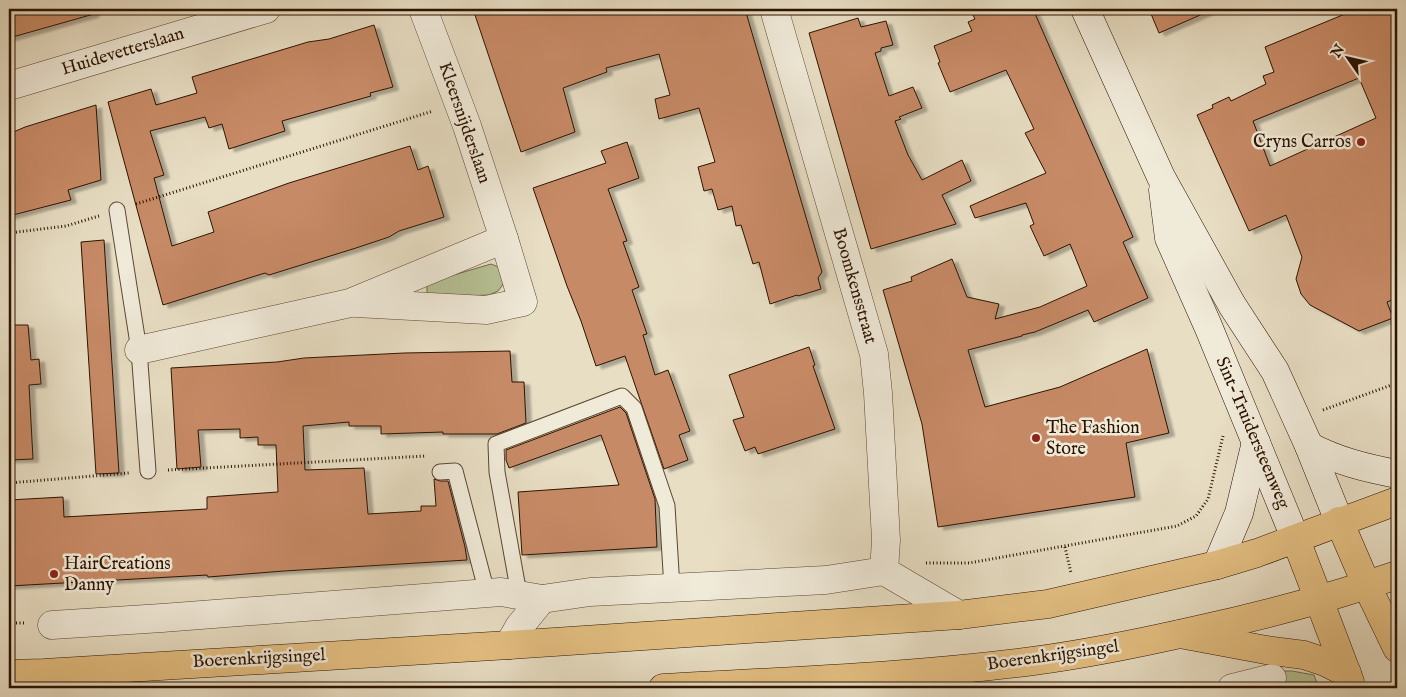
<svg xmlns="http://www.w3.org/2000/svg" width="1406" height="697" font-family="'IM FELL English',serif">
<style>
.green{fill:#b6c194;stroke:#716a4a}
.building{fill:#c78a66;stroke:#2c1300;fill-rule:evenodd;filter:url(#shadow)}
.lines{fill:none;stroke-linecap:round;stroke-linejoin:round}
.service-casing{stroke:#5b4631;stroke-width:17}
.minor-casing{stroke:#5b4631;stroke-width:29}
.secondary-casing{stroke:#2c1300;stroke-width:29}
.primary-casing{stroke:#2c1300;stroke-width:29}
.trunk-casing{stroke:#2c1300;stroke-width:29}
.path{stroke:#2c1300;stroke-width:3;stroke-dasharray:1 2.5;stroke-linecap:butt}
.service{stroke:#f0ead9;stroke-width:15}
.minor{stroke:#f0ead9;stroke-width:28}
.secondary{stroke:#f0ead9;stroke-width:28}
.primary{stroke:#e4bf82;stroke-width:28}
.trunk{stroke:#e4bf82;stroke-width:28}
.poi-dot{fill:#8f2418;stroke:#f0ead9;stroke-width:2}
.labels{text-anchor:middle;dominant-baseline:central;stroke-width:5;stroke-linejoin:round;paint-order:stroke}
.street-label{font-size:18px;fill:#2c1300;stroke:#f0ead9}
.poi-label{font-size:18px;fill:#2c1300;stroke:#f0ead9;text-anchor:start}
</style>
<defs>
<filter id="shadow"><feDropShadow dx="5.5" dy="3" stdDeviation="1" flood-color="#0004"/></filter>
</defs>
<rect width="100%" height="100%" fill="#e8dec4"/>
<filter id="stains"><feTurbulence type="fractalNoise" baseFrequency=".004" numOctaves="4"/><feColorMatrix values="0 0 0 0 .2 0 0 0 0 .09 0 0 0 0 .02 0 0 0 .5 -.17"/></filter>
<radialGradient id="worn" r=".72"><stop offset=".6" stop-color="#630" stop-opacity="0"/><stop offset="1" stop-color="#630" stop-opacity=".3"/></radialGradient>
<g class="green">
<path d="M491 264 501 268 505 282 498 291 489 295 432 297 427 292V285L430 282Z"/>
<path d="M1275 671H1292L1314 675 1319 688H1279Z"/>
</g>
<g class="building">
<path d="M9 9H93L94 14 9 38Z"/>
<path d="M473 9H745L822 272 818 278 821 289 798 296 797 295 770 304 759 262 753 264 741 225 736 226 732 206 718 210 712 189 704 191 698 167 715 162 699 108 659 119 655 99 670 95 659 54 606 68 607 72 563 88 575 132 521 152Z"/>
<path d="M970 9H1033L1133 237 1123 242 1148 298 1094 322 1088 310 1035 332 1022 335V336L968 350 985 407 1060 387 1147 349 1169 433 1126 443 1135 497 938 527 922 424 883 290 912 281 911 277 952 259 967 297 999 304 995 319 1040 307 1087 286 1070 244 1044 256 1030 226 1034 224 1026 203 975 218 970 206 1046 173 1025 133 1034 129 1006 70 950 92 938 63 940 62 934 46 972 31 968 22 975 19Z"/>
<path d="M1149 9H1214L1159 33Z"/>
<path d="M1357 9H1397V298L1387 302 1393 318 1359 331 1310 305 1301 294 1296 279 1302 257 1286 215 1249 231 1197 115 1213 108 1212 105 1229 97 1231 101 1266 84 1263 76 1274 72 1265 47ZM1359 78 1376 118 1270 166 1253 121Z"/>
<path d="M858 18 861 27 886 21 893 45 881 48V51L875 53 889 96 913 87 922 108 899 117 901 119 895 121 908 155 922 180 962 160 971 181 942 195 956 224 871 249 809 33Z"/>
<path d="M374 25 393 87 370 93 371 96 282 121 285 131 229 149 222 124 209 128 205 117 150 131 164 175 154 178 172 246 214 232 208 212 289 183 410 146 418 170 428 166 444 217 399 231 389 237 356 248 269 275 265 273 163 305 108 102 151 89 156 105 197 93 192 77 308 42 329 39Z"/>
<path d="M96 105 101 180 68 190 71 200 9 216V134L25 127Z"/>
<path d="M627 142 639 178 608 189 627 241 623 242 639 287 632 290 647 334 643 335 655 375 668 370 690 431 679 435 688 460 664 469 625 356 596 366 581 321 567 286 533 188 606 163 601 151Z"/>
<path d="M104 240 119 473 96 474 81 242Z"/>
<path d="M9 325H28L31 360 39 359 41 384 29 385 33 459 9 460Z"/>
<path d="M809 347 815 365 813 366 835 429 758 454 755 447 745 451 733 420 744 417 729 375Z"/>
<path d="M510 351 512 382H524L526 423 497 434H443V432L381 434V426H349V422L303 426 305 470 364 468 368 514 421 511V506H436L434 479 440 481H448L465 547 467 560 284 571 208 577 207 575 9 586V500L63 497 64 517 207 509V497L278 492 276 445H258V437L240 438V429L198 430 201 467 177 469 171 368 277 362 304 358 404 353Z"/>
<path d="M620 407 626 413 655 499 657 547 522 555 518 492 619 485 601 435 509 468 506 460V450Z"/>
</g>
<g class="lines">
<defs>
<g id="service">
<path d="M117 210 139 350 148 471"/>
<path d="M440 472 455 471 487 593"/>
<path d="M519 594 497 472 496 444 622 396 634 408 667 506 672 588"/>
</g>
<g id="minor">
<path d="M774 9 874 354 878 393 886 540 884 571"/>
<path d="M9 86 266 9"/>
<path d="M356 303 486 310 523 302 504 239"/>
<path d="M139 350 350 303 504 239 467 126 423 9"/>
<path d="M52 625 162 618 501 592 542 599 590 592 826 580 884 571 959 615"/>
<path d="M509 645 519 627 542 599"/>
<path d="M1232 688 1272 678"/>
</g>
<g id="secondary">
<path d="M1085 9 1161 177 1232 305 1275 371 1309 446 1339 521"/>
<path d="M1163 190 1169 238 1208 326 1296 540"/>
<path d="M1309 446C1337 461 1366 468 1397 474"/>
<path d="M1217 565 1239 513 1256 442"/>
</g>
<g id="primary">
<path d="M1367 586 1397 648"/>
<path d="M1319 600 1350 682"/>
<path d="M1180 634 1266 650 1304 655 1325 662 1347 673"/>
</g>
<g id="trunk">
<path d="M1339 521 1367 586"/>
<path d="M1296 540 1319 600"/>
<path d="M9 674 44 673 509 645 959 615 1048 604 1217 565 1257 553 1397 501"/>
<path d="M663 688C786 681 910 677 1033 661 1086 654 1140 643 1193 631 1262 616 1330 598 1397 575"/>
</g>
</defs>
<use href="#service" class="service-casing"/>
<use href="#minor" class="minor-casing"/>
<use href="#secondary" class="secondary-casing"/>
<use href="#primary" class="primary-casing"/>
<use href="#trunk" class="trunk-casing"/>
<g class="path">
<path d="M136 204 433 111"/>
<path d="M9 233 66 226 99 216"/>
<path d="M1323 410 1397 383"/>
<path d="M168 470 426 456"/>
<path d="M9 483 129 473"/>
<path d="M1065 547 1071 573"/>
<path d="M926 563H969L1177 526 1196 516 1208 499 1223 436"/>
<path d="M9 623H26"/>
<path d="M12 623 13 647"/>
</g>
<use href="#service" class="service"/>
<use href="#minor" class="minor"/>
<use href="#secondary" class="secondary"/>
<use href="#primary" class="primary"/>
<use href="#trunk" class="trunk"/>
</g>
<g class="poi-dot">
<circle cx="1361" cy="142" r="5"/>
<circle cx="1036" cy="438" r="5"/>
<circle cx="54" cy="574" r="5"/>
</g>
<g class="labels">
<g class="street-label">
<text transform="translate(123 52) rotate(-17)">Huidevetterslaan</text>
<text transform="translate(464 123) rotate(71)">Kleersnijderslaan</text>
<text transform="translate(854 286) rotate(74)">Boomkensstraat</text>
<text transform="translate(1252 433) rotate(67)">Sint-Truidersteenweg</text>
<text transform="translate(1053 656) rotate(-8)">Boerenkrijgsingel</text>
<text transform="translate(259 659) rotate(-3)">Boerenkrijgsingel</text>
</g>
<g class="poi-label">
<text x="1351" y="142" text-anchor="end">Cryns Carros</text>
<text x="1046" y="428">The Fashion<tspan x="1046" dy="21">Store</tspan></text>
<text x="64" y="564">HairCreations<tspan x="64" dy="21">Danny</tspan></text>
</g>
</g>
<rect width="1406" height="697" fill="none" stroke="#e8dec4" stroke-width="30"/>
<rect x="10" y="10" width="1386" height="677" fill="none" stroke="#2c1300" stroke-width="2.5"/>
<rect x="15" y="15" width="1376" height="667" fill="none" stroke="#2c1300"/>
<g transform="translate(1348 58) rotate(304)" stroke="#f0ead9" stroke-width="4" paint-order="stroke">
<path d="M0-4L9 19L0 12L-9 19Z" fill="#2c1300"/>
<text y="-8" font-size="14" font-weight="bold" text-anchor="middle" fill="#2c1300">N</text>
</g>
<rect width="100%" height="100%" filter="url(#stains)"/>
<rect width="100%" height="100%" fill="url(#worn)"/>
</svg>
